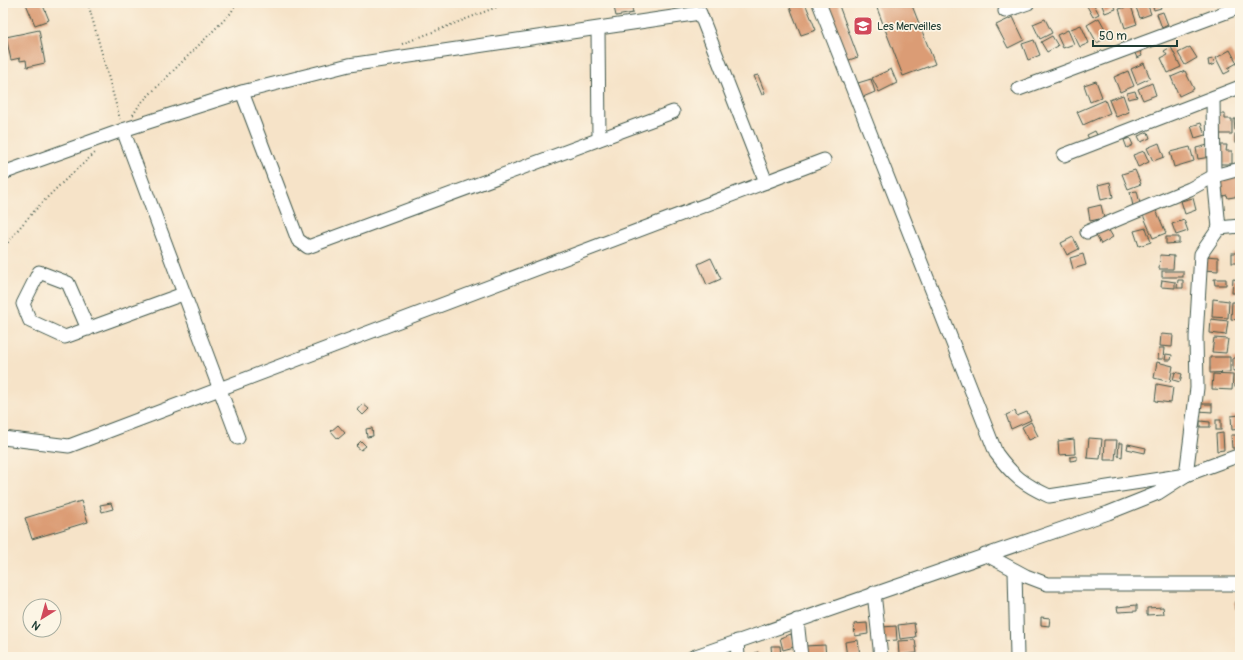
<svg xmlns="http://www.w3.org/2000/svg" width="1243" height="660" font-family="Pangolin,sans-serif">
<style>
.building{fill:#db9c75}
.lines{fill:none;stroke-linecap:round;stroke-linejoin:round}
.street-casing{stroke:#3f564a;stroke-width:15}
.path{stroke:#3f564a;stroke-width:2;stroke-dasharray:1 3;stroke-linecap:butt}
.street{stroke:#fff;stroke-width:13}
.labels{text-anchor:middle;dominant-baseline:central;stroke-width:3.5;stroke-linejoin:round;paint-order:stroke}
.poi-label{font-size:11px;fill:#1f3d34;stroke:#fcf5e5;text-anchor:start}
</style>
<rect width="100%" height="100%" fill="#fcf5e5"/>
<filter id="ink" filterUnits="userSpaceOnUse"><feTurbulence type="fractalNoise" baseFrequency=".025" numOctaves="2"/><feDisplacementMap in="SourceGraphic" scale="8" xChannelSelector="R" yChannelSelector="G"/><feConvolveMatrix kernelMatrix="1 2 1 2 8 2 1 2 1" color-interpolation-filters="sRGB"/></filter>
<filter id="wash" filterUnits="userSpaceOnUse"><feTurbulence type="fractalNoise" baseFrequency=".012" numOctaves="4" result="noise"/><feDisplacementMap in="SourceGraphic" scale="16" xChannelSelector="R" yChannelSelector="G"/><feGaussianBlur stdDeviation="0.9" result="paint"/><feColorMatrix in="noise" values="0 0 0 0 0 0 0 0 0 0 0 0 0 0 0 0 0 1.4 0 .05"/><feComposite in="paint" operator="in"/></filter>
<g filter="url(#wash)">
<rect width="100%" height="100%" fill="#f6e3c8"/>
<g id="blocks">
<g class="building">
<path d="M30 3H42L49 20 35 25 26 4Z"/>
<path d="M794 3H805L816 30 801 35 789 5Z"/>
<path d="M825 3H838L858 57 846 61Z"/>
<path d="M875 3H911L935 64 903 76Z"/>
<path d="M1093 3 1099 14 1093 17 1087 6Z"/>
<path d="M1101 3H1113L1116 9 1105 13Z"/>
<path d="M1142 3H1147L1151 14 1140 18 1135 5Z"/>
<path d="M1152 3H1159L1161 8 1154 10Z"/>
<path d="M631 4 633 13 616 16 614 7Z"/>
<path d="M1131 6 1137 24 1125 28 1119 9Z"/>
<path d="M1163 12 1168 25 1162 28 1157 14Z"/>
<path d="M1013 17 1024 40 1008 48 996 25Z"/>
<path d="M1099 18 1109 36 1097 43 1087 25Z"/>
<path d="M1045 19 1052 33 1040 39 1033 24Z"/>
<path d="M1081 25 1089 43 1080 47 1071 29Z"/>
<path d="M39 30 45 63 27 67 26 60 20 61V58L11 60 6 37Z"/>
<path d="M1068 30 1074 44 1063 48 1057 35Z"/>
<path d="M1052 36 1058 46 1047 52 1041 42Z"/>
<path d="M1034 40 1040 55 1028 60 1022 44Z"/>
<path d="M1171 47 1181 67 1168 73 1161 58 1167 55 1164 51Z"/>
<path d="M1190 47 1197 58 1185 65 1178 53Z"/>
<path d="M1139 48 1142 56 1137 58 1134 51Z"/>
<path d="M1230 50 1237 63 1228 68 1230 71 1224 74 1216 58Z"/>
<path d="M1213 59 1215 64 1209 66 1208 60Z"/>
<path d="M1144 63 1150 78 1137 84 1131 69Z"/>
<path d="M891 69 897 83 879 92 872 78Z"/>
<path d="M1128 71 1134 86 1120 92 1114 77Z"/>
<path d="M1185 71 1194 89 1179 96 1171 77Z"/>
<path d="M758 75 765 93 762 95 754 76Z"/>
<path d="M871 79 875 92 863 97 858 83Z"/>
<path d="M1096 81 1102 97 1090 102 1084 85Z"/>
<path d="M1152 83 1156 95 1143 100 1138 89Z"/>
<path d="M1135 91 1137 97 1128 99 1127 93Z"/>
<path d="M1123 95 1129 112 1116 117 1109 100Z"/>
<path d="M1105 100 1110 113 1083 125 1077 112Z"/>
<path d="M1218 114H1225V119H1232V134H1219Z"/>
<path d="M1234 119H1240V130H1235Z"/>
<path d="M1201 123 1205 135 1195 138 1191 126Z"/>
<path d="M1095 131 1098 137 1090 141 1087 135Z"/>
<path d="M1148 132 1150 138 1141 142 1138 136Z"/>
<rect x="1235" y="134" width="5" height="9"/>
<path d="M1130 138 1133 145 1127 148 1124 140Z"/>
<path d="M1159 143 1164 157 1153 161 1147 148Z"/>
<path d="M1208 145 1210 157 1198 159 1196 148Z"/>
<path d="M1219 145H1227L1226 151H1232V164H1218Z"/>
<path d="M1190 147 1194 161 1174 167 1170 152Z"/>
<path d="M1144 151 1149 162 1138 167 1133 155Z"/>
<path d="M1135 170 1141 184 1128 189 1122 174Z"/>
<path d="M1237 176 1240 196 1228 198 1227 195 1223 196 1220 179Z"/>
<path d="M1110 182 1113 197 1101 200 1098 185Z"/>
<path d="M1137 191 1140 204 1133 206 1130 192Z"/>
<path d="M1193 198 1196 210 1185 214 1181 201Z"/>
<path d="M1101 205 1104 218 1090 221 1088 208Z"/>
<path d="M1156 210 1166 233 1153 238 1143 215Z"/>
<path d="M1184 220 1188 231 1176 235 1172 224Z"/>
<path d="M1107 227 1113 237 1101 244 1095 234Z"/>
<path d="M1146 228 1151 242 1139 246 1134 231Z"/>
<path d="M1073 237 1079 249 1067 255 1061 243Z"/>
<path d="M1166 237H1179V243L1166 244Z"/>
<rect x="1232" y="253" width="8" height="10"/>
<path d="M1083 254 1086 265 1073 269 1070 258Z"/>
<path d="M1160 255 1174 256 1173 269H1159Z"/>
<path d="M1205 256 1218 257V271L1204 270Z"/>
<path d="M711 258 721 279 707 285 698 264Z"/>
<rect x="1162" y="271" width="21" height="6"/>
<path d="M1214 279H1226V285H1215Z"/>
<path d="M1233 279 1240 280V293H1232Z"/>
<path d="M1162 280 1175 282V288L1161 287Z"/>
<path d="M1178 280H1183V288H1177Z"/>
<path d="M1213 299 1229 301 1228 318 1212 317Z"/>
<path d="M1232 302H1240V320L1231 319Z"/>
<path d="M1211 319 1228 321 1226 335 1210 333Z"/>
<path d="M1161 334 1173 335 1172 347 1160 346Z"/>
<path d="M1214 338 1228 339 1226 353 1212 352Z"/>
<path d="M1159 348H1164L1163 359H1158Z"/>
<path d="M1166 354 1172 355 1171 360H1165Z"/>
<path d="M1210 357H1230V372L1210 373Z"/>
<path d="M1233 358H1240V370L1233 371Z"/>
<path d="M1157 362 1173 366 1170 382 1154 378Z"/>
<path d="M1175 372 1182 374 1180 382 1173 380Z"/>
<path d="M1213 374 1233 375 1232 390 1212 389Z"/>
<rect x="1235" y="374" width="5" height="13"/>
<path d="M1157 384 1173 387 1171 403 1155 401Z"/>
<path d="M363 404 369 409 363 415 358 410Z"/>
<path d="M1198 404H1212V412L1198 411Z"/>
<path d="M1015 411 1017 416 1027 412 1031 420 1011 429 1006 415Z"/>
<path d="M1240 415V429L1232 430 1231 416Z"/>
<rect x="1216" y="420" width="5" height="10"/>
<path d="M1200 421 1210 422V427H1200Z"/>
<path d="M1031 422 1038 436 1029 440 1022 427Z"/>
<path d="M338 425 345 433 338 439 331 431Z"/>
<path d="M372 428 373 436 367 437 366 429Z"/>
<path d="M1223 433 1224 450 1217 451 1216 434Z"/>
<path d="M1231 435H1238V448H1232Z"/>
<path d="M1089 438 1102 439 1100 459 1087 458Z"/>
<path d="M1074 439 1075 454 1059 455 1058 441Z"/>
<path d="M1105 440H1117L1115 460H1104Z"/>
<path d="M361 441 366 446 361 450 356 446Z"/>
<path d="M1119 443H1123L1122 457 1118 456Z"/>
<path d="M1128 444 1146 448 1145 453 1127 449Z"/>
<path d="M1077 456V460L1070 461V457Z"/>
<path d="M81 501 88 522 32 539 25 518Z"/>
<path d="M111 503 113 509 102 512 100 505Z"/>
<rect x="1235" y="602" width="5" height="7"/>
<path d="M1137 605V611L1118 612 1117 607Z"/>
<path d="M1163 607 1164 614 1147 615V608Z"/>
<path d="M1041 617 1050 618 1049 626 1041 625Z"/>
<path d="M867 623 868 634 855 636 854 624Z"/>
<path d="M914 623 916 637 900 639 898 625Z"/>
<path d="M896 626 897 640 884 641 882 627Z"/>
<path d="M791 634 794 647 783 650 780 638Z"/>
<path d="M858 640 860 656 847 657 845 642Z"/>
<path d="M915 640 917 653 899 655 898 641Z"/>
<path d="M825 645 826 657H807L805 646Z"/>
<path d="M771 646H780L781 656 772 657Z"/>
<path d="M758 652V655L763 654 764 657H749L755 655V653Z"/>
</g>
</g>
</g>
<g filter="url(#ink)">
<use href="#blocks" fill-opacity="0" stroke="#3f564a" stroke-width="1"/>
<g class="lines">
<defs>
<g id="street">
<path d="M819 3 996 453C1013 476 1023 484 1049 496L1186 475 1197 388 1196 337 1201 254 1219 228"/>
<path d="M1005 11 1028 3"/>
<path d="M598 30 599 139"/>
<path d="M1019 89 1240 7"/>
<path d="M242 92 298 240 308 247 673 112"/>
<path d="M1213 98 1214 176 1219 228 1240 226"/>
<path d="M123 130 238 438"/>
<path d="M1064 155 1240 87"/>
<path d="M3 173 123 130 242 92 349 65 700 13 766 182"/>
<path d="M1087 232 1190 189 1214 176 1240 169"/>
<path d="M88 329 68 283 39 272 23 304 30 321 65 337 183 294"/>
<path d="M3 438 69 446 824 160"/>
<path d="M985 554 1026 576 1047 584H1240"/>
<path d="M1015 571 1017 657"/>
<path d="M874 593 881 657"/>
<path d="M797 620 801 657"/>
<path d="M737 641 738 657"/>
<path d="M693 657 1108 513 1158 493 1186 475 1240 455"/>
</g>
</defs>
<use href="#street" class="street-casing"/>
<g class="path">
<path d="M88 3 120 119"/>
<path d="M402 44 507 3"/>
<path d="M133 115 140 104 231 13 236 3"/>
<path d="M3 249C29 213 62 182 95 153"/>
</g>
<use href="#street" class="street"/>
</g>
</g>
<defs>
<symbol id="school-square" viewBox="-11 -11 22 22"><rect x="-9" y="-9" width="18" height="18" rx="4" fill="#d1495b" stroke="#fcf5e5"/><path d="M0-5L7-2L0 1L-7-2ZM-4 1L0 2.5L4 1V4Q0 6-4 4Z" fill="#fff"/></symbol>
</defs>
<g fill-rule="evenodd">
<use href="#school-square" x="852" y="15" width="22" height="22"/>
</g>
<g class="labels">
<g class="poi-label">
<text x="877" y="26">Les Merveilles</text>
</g>
</g>
<rect width="1243" height="660" fill="none" stroke="#fcf5e5" stroke-width="16"/>
<g transform="translate(42 618) rotate(217)"><circle r="19" fill="#fcf5e5" stroke="#a4ab9e"/>
<path d="M0-3L7 15L0 10L-7 15Z" fill="#d1495b"/>
<text y="-6" font-size="11" font-weight="bold" text-anchor="middle" fill="#1f3d34">N</text>
</g>
<path d="M1093 40v6h84v-6" fill="none" stroke="#1f3d34" stroke-width="2"/>
<text x="1099" y="40" font-size="12" fill="#1f3d34" stroke="#fcf5e5" stroke-width="3" paint-order="stroke">50 m</text>
</svg>
